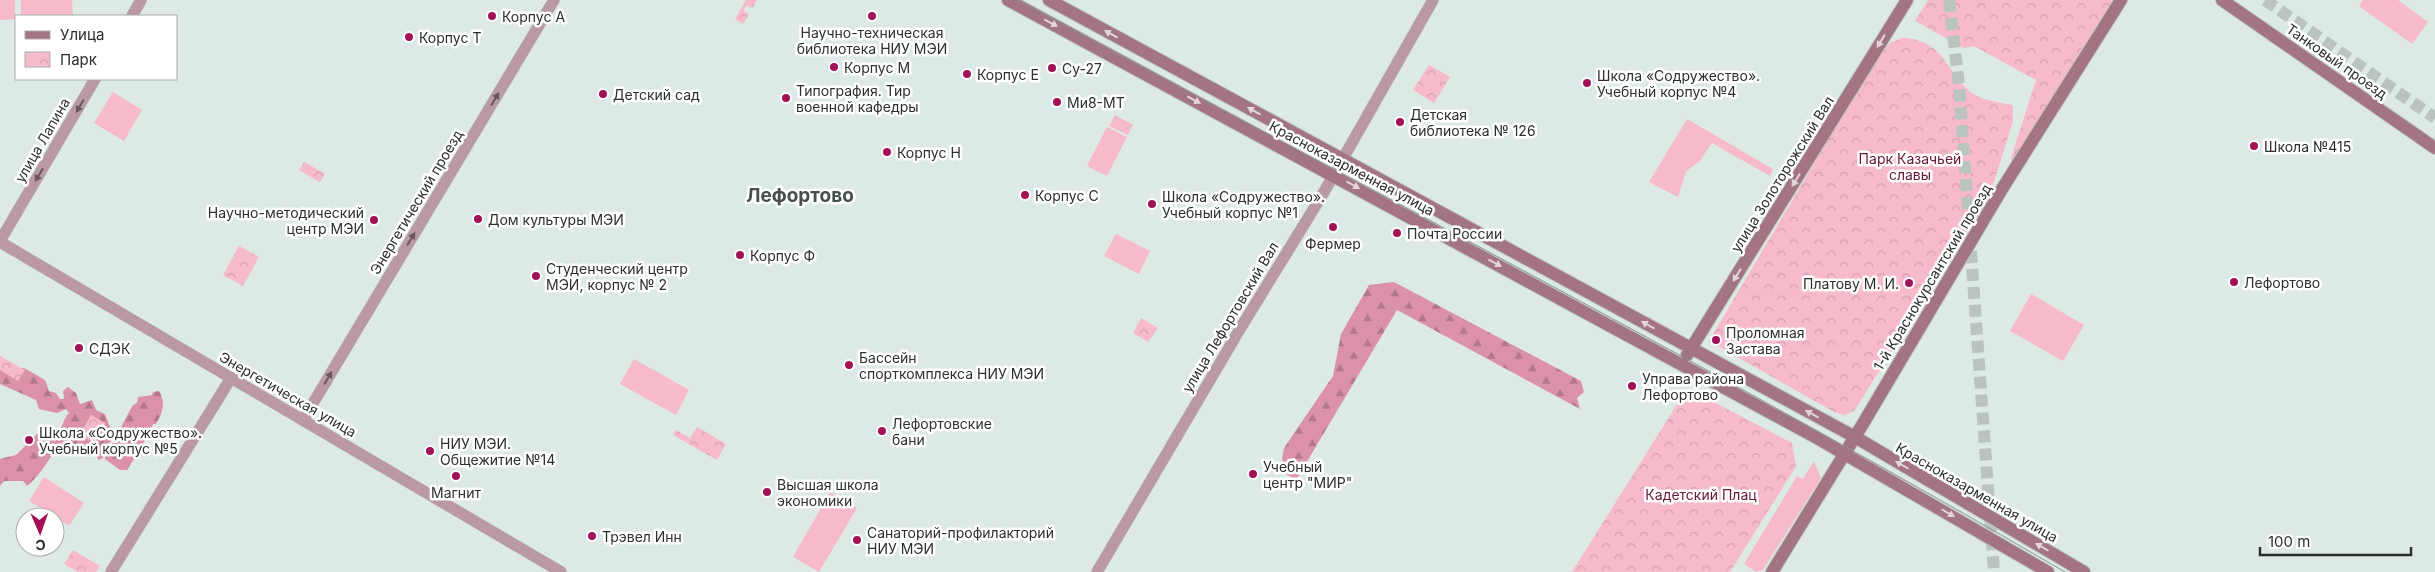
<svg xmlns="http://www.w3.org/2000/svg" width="2435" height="572" font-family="Inter,sans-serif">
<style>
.green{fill:#f6baca}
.forest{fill:url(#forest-firs)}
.park{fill:url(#park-crowns)}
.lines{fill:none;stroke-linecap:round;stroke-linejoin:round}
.primary-tunnel{stroke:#b9c4c1;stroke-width:12;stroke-dasharray:12 6;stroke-linecap:butt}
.street-casing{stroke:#b9c4c1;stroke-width:12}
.secondary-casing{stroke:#b9c4c1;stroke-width:14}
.street{stroke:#bb99a2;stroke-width:11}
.secondary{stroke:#a37481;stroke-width:12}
.tram{stroke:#8b9391;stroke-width:1}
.oneway{fill:#e3d5d9}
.oneway2{fill:#65595c}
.poi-dot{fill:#a21155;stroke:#fff;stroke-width:2}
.labels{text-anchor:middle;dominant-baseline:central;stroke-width:5;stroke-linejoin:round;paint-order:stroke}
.poi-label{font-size:14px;fill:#2b2f2e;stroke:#fff;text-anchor:start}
.street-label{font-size:14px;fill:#2b2f2e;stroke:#fff}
.park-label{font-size:14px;fill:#6a1539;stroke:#fff}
.district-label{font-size:19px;font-weight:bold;fill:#46504d;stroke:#fff}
</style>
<defs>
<pattern id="forest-firs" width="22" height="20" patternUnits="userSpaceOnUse" patternTransform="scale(1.25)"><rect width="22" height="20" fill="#db92a8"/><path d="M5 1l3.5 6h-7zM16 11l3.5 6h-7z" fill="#b27889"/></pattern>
<pattern id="park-crowns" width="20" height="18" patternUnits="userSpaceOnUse" patternTransform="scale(1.25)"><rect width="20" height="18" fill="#f6baca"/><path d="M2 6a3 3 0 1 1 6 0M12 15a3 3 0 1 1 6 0" fill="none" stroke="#d3a0ae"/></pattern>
</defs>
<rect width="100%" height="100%" fill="#dde9e6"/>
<g class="green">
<path d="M0 0H15V19L0 20Z"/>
<path d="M21 0H72L73 16H21Z"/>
<path d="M2363 0H2398L2428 22 2412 44 2359 6Z"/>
<path d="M113 92 142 110 124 141 94 123Z"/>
<path d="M1115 115 1133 125 1128 135 1109 126Z"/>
<path d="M1687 119 1773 169 1770 176 1712 143 1699 162 1686 171 1678 197 1649 182Z"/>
<path d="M1107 127 1127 137 1107 176 1087 166Z"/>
<path d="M1116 234 1150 251 1139 274 1104 256Z"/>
<path d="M2031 294 2084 325 2063 361 2010 331Z"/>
<path d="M634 359 689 390 676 415 620 384Z"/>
<path d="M1814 461 1821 478 1763 570 1756 572 1744 564 1797 476 1803 479Z"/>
<path d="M44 477 84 503 69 526 29 501Z"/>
<path d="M830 492 857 508 819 572 793 557Z"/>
</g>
<g class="forest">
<path d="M1394 282 1581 381 1584 392 1577 398 1580 409 1397 310 1296 480 1286 474 1282 459 1284 448 1333 376 1341 334 1369 285Z"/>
<path d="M0 356 13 370 24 368 45 380 49 391 56 393 60 399H64L63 391 68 387 76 393 80 404 92 400 96 410 105 414 114 437 105 449 103 458 98 460 97 455 89 454 77 444H60C49 458 41 475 27 486L23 481H4L0 486V459L16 455 44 427 59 431C64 425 63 419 69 413L66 409 57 413 39 409 36 400 0 384Z"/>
<path d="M159 391C166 403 163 412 156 424H153L150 432 127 470H120L105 459C107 445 111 447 116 438 121 427 127 415 133 405L137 403 138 397 152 395 153 392Z"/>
</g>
<g class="park">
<path d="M746 0H757L752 8 747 5 743 10 749 14 743 24 735 19Z"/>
<path d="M1928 0H2114L2012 163 2011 158 2036 80 1974 46 1964 48 1915 21Z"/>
<path d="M1901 38C1949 38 1946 81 1979 97 1988 101 2002 103 2013 105V121L1989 198 1854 411 1845 415 1834 412 1709 341 1880 52 1890 43Z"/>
<path d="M1429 65 1450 77 1434 103 1413 90Z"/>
<path d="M304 162 325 174 320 182 299 170Z"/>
<path d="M239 246 259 257 243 286 223 275Z"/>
<path d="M1141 318 1158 328 1148 342 1133 333Z"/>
<path d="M0 356 25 370 18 381 0 370Z"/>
<path d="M1697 393 1792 443 1796 466 1730 572H1572L1683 395Z"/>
<path d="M91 415 105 423 94 442 80 435Z"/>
<path d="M697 427 726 444 717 460 673 435 676 430 690 438Z"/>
<path d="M73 550 100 566 96 572H78L64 564Z"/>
</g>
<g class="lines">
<g class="primary-tunnel">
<path d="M1949 0 1959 85 1994 572"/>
<path d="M2265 0 2435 118"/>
</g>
<defs>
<g id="street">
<path d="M132 16 141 0"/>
<path d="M0 241 95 79"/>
<path d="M0 242 561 572"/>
<path d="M303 420 554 0"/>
<path d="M111 572 231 378"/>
<path d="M1097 572 1240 329 1324 192 1433 0"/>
</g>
<g id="secondary">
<path d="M1008 0 1817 438 2048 572"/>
<path d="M1049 0 1855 437 2084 572"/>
<path d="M2222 0 2435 148"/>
<path d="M1687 355 1907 0"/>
<path d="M1772 572 1864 422 2002 189 2121 0"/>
</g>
</defs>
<use href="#street" class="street-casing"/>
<use href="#secondary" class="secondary-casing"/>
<use href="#street" class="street"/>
<use href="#secondary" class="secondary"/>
<path class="tram" d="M1018 0C1368 189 1721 371 2065 572"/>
</g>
<defs><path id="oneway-solid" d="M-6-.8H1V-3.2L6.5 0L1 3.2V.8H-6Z" transform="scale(1.25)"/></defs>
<g class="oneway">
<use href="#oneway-solid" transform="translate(1051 23) rotate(28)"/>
<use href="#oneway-solid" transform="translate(1111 34) rotate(-151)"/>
<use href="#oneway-solid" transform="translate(1881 41) rotate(122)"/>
<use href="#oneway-solid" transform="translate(1194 100) rotate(28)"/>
<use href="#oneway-solid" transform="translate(1254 111) rotate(-151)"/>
<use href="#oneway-solid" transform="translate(1796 180) rotate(122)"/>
<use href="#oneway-solid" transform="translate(1353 185) rotate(29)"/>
<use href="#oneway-solid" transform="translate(1495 263) rotate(28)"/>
<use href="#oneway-solid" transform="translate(1737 275) rotate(122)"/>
<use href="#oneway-solid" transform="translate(1648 325) rotate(-151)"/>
<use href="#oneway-solid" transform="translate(1812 414) rotate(-151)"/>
<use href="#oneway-solid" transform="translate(1902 465) rotate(-150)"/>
<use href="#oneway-solid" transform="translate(1948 513) rotate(30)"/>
<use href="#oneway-solid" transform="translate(2042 547) rotate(-150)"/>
</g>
<g class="oneway2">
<use href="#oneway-solid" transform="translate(495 99) rotate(-59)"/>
<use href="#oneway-solid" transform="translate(80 106) rotate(120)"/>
<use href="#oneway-solid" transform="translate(39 175) rotate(121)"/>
<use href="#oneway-solid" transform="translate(411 239) rotate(-59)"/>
<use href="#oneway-solid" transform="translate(328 378) rotate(-59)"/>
</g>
<g class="poi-dot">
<circle cx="492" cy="16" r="5"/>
<circle cx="872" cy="16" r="5"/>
<circle cx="409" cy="37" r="5"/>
<circle cx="834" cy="67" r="5"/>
<circle cx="1052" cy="68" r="5"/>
<circle cx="967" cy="74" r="5"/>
<circle cx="1587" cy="83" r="5"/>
<circle cx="603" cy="94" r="5"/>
<circle cx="786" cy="98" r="5"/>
<circle cx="1057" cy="102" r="5"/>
<circle cx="1400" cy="122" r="5"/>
<circle cx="2254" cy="146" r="5"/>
<circle cx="887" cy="152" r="5"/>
<circle cx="1025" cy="195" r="5"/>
<circle cx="1152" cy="204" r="5"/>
<circle cx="478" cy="219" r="5"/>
<circle cx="374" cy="220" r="5"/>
<circle cx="1333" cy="227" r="5"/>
<circle cx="1397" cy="233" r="5"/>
<circle cx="740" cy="255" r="5"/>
<circle cx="536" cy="276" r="5"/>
<circle cx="2234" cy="282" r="5"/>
<circle cx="1909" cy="283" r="5"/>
<circle cx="1716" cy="340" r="5"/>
<circle cx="79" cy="348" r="5"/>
<circle cx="849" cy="365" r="5"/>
<circle cx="1632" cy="386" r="5"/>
<circle cx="882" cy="431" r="5"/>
<circle cx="29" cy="440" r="5"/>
<circle cx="430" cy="451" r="5"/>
<circle cx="1253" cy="474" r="5"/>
<circle cx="456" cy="476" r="5"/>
<circle cx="767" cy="492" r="5"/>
<circle cx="592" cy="536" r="5"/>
<circle cx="857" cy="540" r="5"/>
</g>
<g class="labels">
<g class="poi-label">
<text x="502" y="16">Корпус А</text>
<text x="872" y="32" text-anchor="middle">Научно-техническая<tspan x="872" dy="16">библиотека НИУ МЭИ</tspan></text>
<text x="419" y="37">Корпус Т</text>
<text x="844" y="67">Корпус М</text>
<text x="1062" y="68">Су-27</text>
<text x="977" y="74">Корпус Е</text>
<text x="1597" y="75">Школа «Содружество».<tspan x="1597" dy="16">Учебный корпус №4</tspan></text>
<text x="796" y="90">Типография. Тир<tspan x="796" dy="16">военной кафедры</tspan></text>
<text x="613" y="94">Детский сад</text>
<text x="1067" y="102">Ми8-МТ</text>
<text x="1410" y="114">Детская<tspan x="1410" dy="16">библиотека № 126</tspan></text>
<text x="2264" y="146">Школа №415</text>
<text x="897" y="152">Корпус Н</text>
<text x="1035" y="195">Корпус С</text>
<text x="1162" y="196">Школа «Содружество».<tspan x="1162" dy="16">Учебный корпус №1</tspan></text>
<text x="364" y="212" text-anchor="end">Научно-методический<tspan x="364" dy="16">центр МЭИ</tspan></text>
<text x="488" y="219">Дом культуры МЭИ</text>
<text x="1407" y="233">Почта России</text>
<text x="1333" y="243" text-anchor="middle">Фермер</text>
<text x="750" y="255">Корпус Ф</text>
<text x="546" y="268">Студенческий центр<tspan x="546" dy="16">МЭИ, корпус № 2</tspan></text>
<text x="2244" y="282">Лефортово</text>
<text x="1899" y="283" text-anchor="end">Платову М. И.</text>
<text x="1726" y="332">Проломная<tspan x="1726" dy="16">Застава</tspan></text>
<text x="89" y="348">СДЭК</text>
<text x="859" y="357">Бассейн<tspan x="859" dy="16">спорткомплекса НИУ МЭИ</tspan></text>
<text x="1642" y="378">Управа района<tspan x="1642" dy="16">Лефортово</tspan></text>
<text x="892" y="423">Лефортовские<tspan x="892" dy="16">бани</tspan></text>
<text x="39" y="432">Школа «Содружество».<tspan x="39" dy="16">Учебный корпус №5</tspan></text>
<text x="440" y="443">НИУ МЭИ.<tspan x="440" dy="16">Общежитие №14</tspan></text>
<text x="1263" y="466">Учебный<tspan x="1263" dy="16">центр "МИР"</tspan></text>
<text x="777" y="484">Высшая школа<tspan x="777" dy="16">экономики</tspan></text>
<text x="456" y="492" text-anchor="middle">Магнит</text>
<text x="867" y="532">Санаторий-профилакторий<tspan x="867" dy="16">НИУ МЭИ</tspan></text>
<text x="602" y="536">Трэвел Инн</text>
</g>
<g class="street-label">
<text transform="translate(2337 61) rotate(35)">Танковый проезд</text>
<text transform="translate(42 140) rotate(-60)">улица Лапина</text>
<text transform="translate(1352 168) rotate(28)">Красноказарменная улица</text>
<text transform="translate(1782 174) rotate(-58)">улица Золоторожский Вал</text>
<text transform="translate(416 202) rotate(-59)">Энергетический проезд</text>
<text transform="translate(1932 277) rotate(-59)">1-й Краснокурсантский проезд</text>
<text transform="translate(1230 317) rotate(-59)">улица Лефортовский Вал</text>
<text transform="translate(288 394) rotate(30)">Энергетическая улица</text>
<text transform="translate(1977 492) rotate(30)">Красноказарменная улица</text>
</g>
<g class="park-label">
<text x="1910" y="158">Парк Казачьей<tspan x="1910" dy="16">славы</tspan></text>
<text x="1701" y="494">Кадетский Плац</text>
</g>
<g class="district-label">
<text x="800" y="195">Лефортово</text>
</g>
</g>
<rect x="15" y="15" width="162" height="65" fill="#ffffff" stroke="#aaacab"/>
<rect x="25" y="31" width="25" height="8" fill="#a37481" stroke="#aaacab"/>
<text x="60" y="40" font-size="15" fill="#2b2f2e">Улица</text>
<rect x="25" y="52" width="25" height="15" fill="url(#park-crowns)" stroke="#aaacab"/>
<text x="60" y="65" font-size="15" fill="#2b2f2e">Парк</text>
<g transform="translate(40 532) rotate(178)"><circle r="24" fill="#ffffff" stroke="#aaacab"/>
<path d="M0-4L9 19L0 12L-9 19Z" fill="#a21155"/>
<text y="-8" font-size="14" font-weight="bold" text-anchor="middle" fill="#2b2f2e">С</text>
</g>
<path d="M2260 547v8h151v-8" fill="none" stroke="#2b2f2e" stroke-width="2.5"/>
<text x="2268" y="547" font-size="15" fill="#2b2f2e" stroke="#ffffff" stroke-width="4" paint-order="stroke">100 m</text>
</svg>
